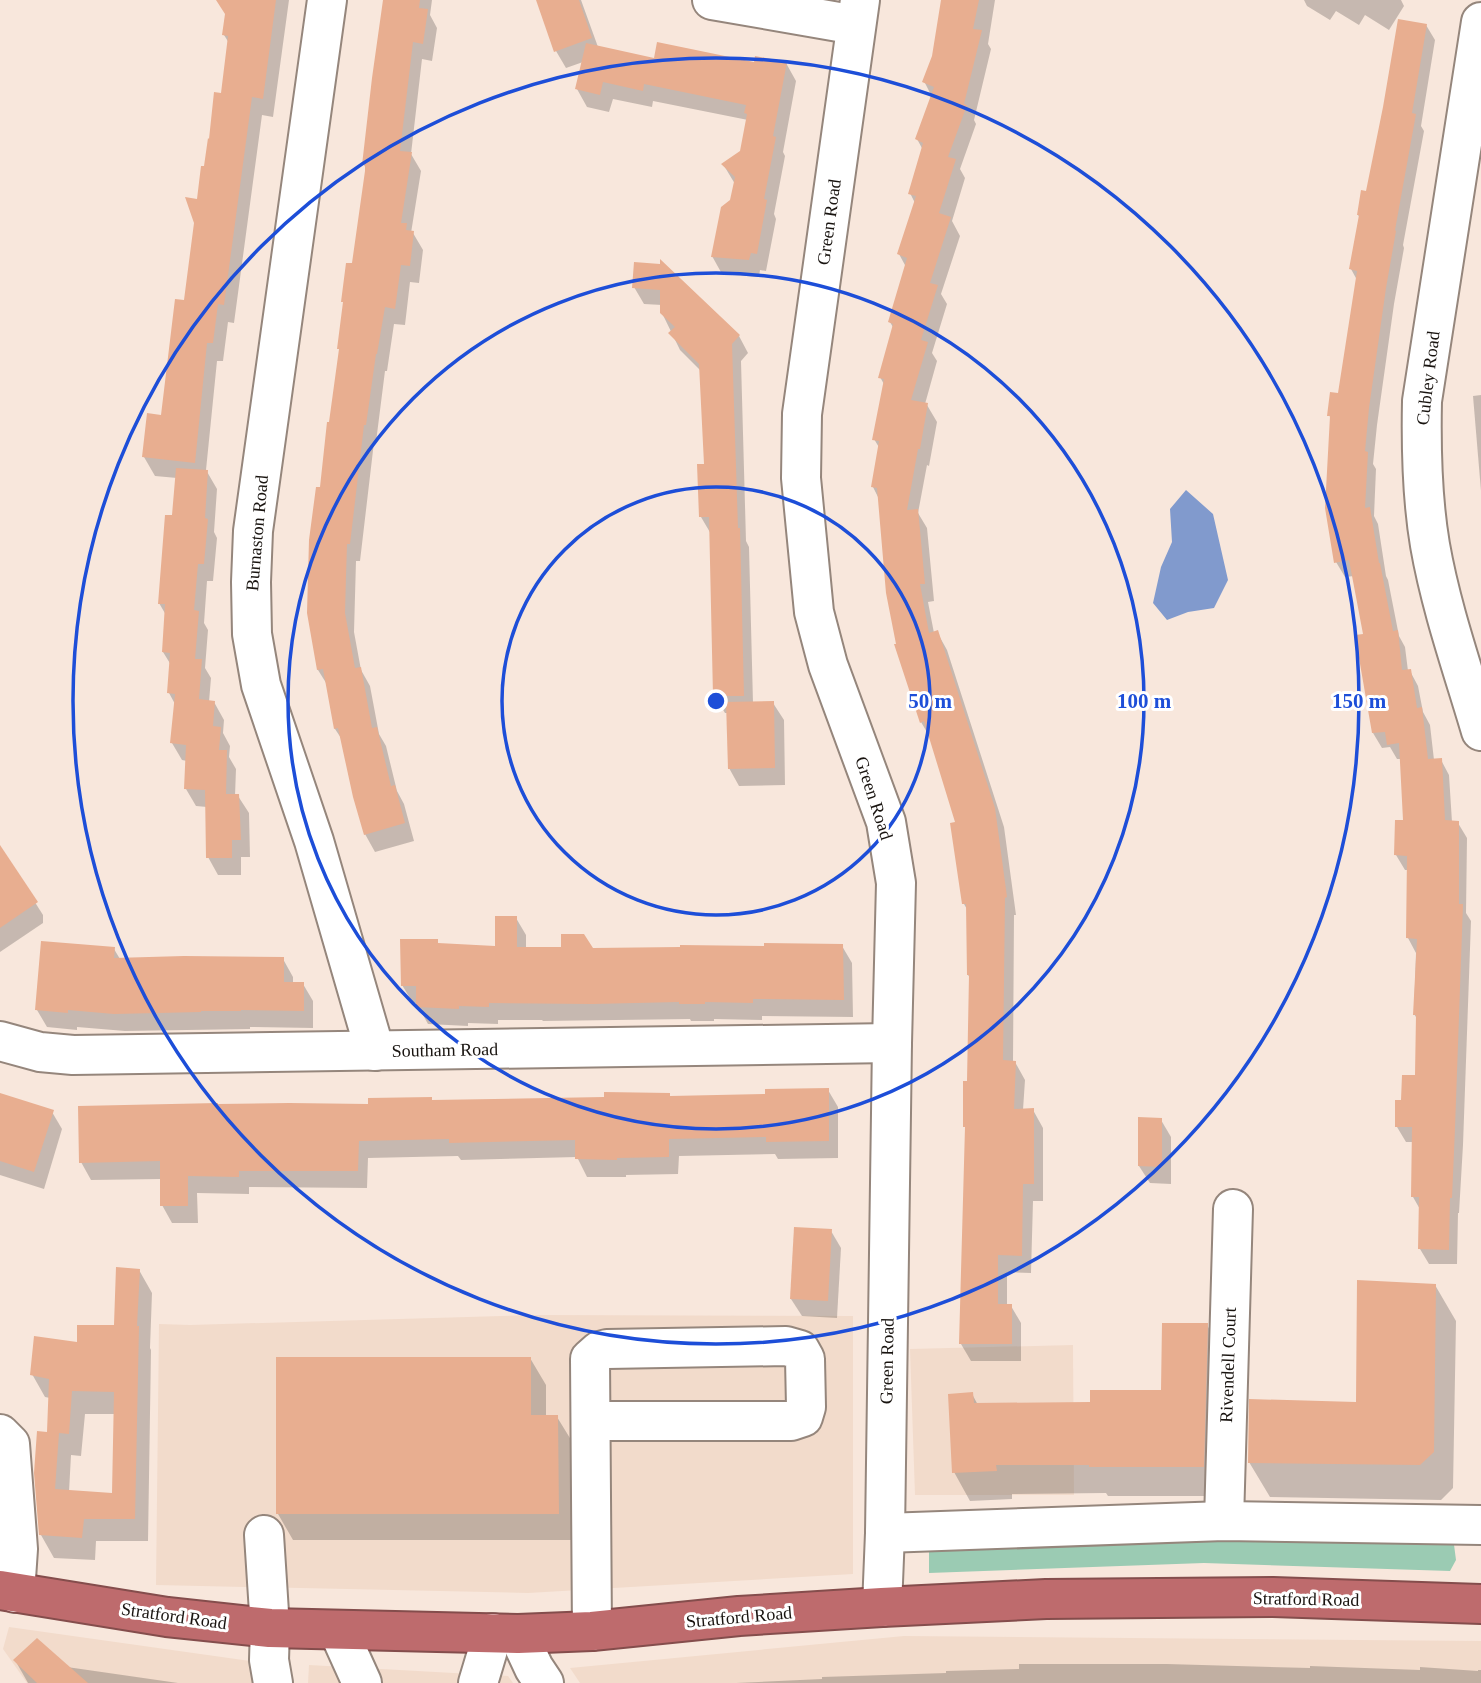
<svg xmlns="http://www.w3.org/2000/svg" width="1481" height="1683" font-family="'Times New Roman',serif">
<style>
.built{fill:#f2dbcb}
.green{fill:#9bcbb3}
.water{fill:#819acd}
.shadow{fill:#0003;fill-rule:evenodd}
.building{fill:#e8ae90;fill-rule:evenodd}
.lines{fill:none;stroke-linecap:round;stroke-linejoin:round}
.minor-casing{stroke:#95867c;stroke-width:42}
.highway-casing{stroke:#844d4c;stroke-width:42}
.minor{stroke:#fff;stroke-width:38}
.highway{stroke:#be6b6d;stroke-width:38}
.ring{fill:none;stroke:#1d4ed8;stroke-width:3.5}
.labels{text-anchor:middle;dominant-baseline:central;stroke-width:6;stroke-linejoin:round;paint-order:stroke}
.street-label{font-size:18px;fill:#191410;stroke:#fff}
.centre{fill:#1d4ed8;stroke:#fff;stroke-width:3.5}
.ring-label{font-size:21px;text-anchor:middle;font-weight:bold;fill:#1d4ed8;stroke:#fff;stroke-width:6;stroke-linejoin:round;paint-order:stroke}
</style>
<rect width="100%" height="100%" fill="#f8e7dc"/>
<g class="built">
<path d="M538 1315 853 1316V1574L528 1593 156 1585 159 1324 190 1325Z"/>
<path d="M1073 1345 1074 1495H915L910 1349Z"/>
<path d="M9 1627 250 1661 259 1683H27L3 1649Z"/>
<path d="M904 1636 1481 1641V1683H580L570 1668Z"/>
<path d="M309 1665 508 1676 513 1683H308Z"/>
</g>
<path class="green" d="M1453 1537 1456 1560 1450 1571 1204 1563 929 1573V1549L967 1540Z"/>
<path class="water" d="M1186 490 1213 514 1228 580 1214 608 1188 612 1167 620 1153 603 1161 567 1172 542 1170 509Z"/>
<g class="shadow">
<path d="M226 0H289L273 117 262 115 234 323 228 322 223 361H217L206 470 217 489 214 532 217 538 213 581H207L204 623 208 630 205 668 211 678 209 702H214L224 720 223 733 230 746 229 757 236 769 235 796H238L249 813 250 857H241V875H218L208 857 207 807 196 806 186 789 187 761 182 760 172 743 175 704 169 693 171 665 163 652 166 615 159 603 174 517 177 478 155 476 144 457 163 416 185 302 198 201 222 95 229 43 224 35Z"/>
<path d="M386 0H432L430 15 437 28 432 61 422 59 411 154 421 171 411 233H413L423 250 419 283 410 282 405 325 394 324 387 371H385L376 442H374L360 561H356L354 632 361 670 370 686 379 734 386 746 397 791 404 804 414 841 375 852 365 834 343 741 335 729 328 686 318 670 321 489 367 170 364 165Z"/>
<path d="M538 0H581L598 47 655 60 755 65 786 63 796 81 783 152 785 156 774 214 776 219 766 271 760 270 759 277 722 274 712 256 732 201 735 184 723 164 741 152 748 120 653 101 652 107 613 99 609 112 587 107 577 89 583 62 566 68 556 51Z"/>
<path d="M943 0H995L988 44 991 49 974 120 976 124 960 169 965 178 952 221 960 236 941 294 947 304 932 353 937 361 925 404 927 405 937 422 929 466 927 465 918 513 927 528 934 601 928 602 934 633 937 632 947 650 1004 827 1016 915H1014L1013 1062H1015L1025 1080 1023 1110H1033L1043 1128V1201H1033L1031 1273 1007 1272V1306H1011L1021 1323V1361H971L961 1344 971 979 968 975V911L964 904 958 824 931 739 921 722 879 499 873 487 880 449 874 439 885 386 880 377 894 329 890 322 906 267 899 254 915 203 910 193 923 150 917 139 932 97 924 81 933 56Z"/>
<path d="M1304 0H1401L1404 6 1389 30 1365 15 1359 25 1336 11 1330 20 1307 6Z"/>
<path d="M1426 25 1435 40 1421 126 1424 131 1403 245 1404 248 1394 304 1377 425 1373 464 1376 469 1374 516 1378 524 1386 576 1388 580 1399 636 1405 647 1408 671H1410L1418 686 1423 712 1430 725 1434 760H1441L1449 775 1452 822 1458 823 1467 838 1466 913 1471 921 1463 1145 1459 1213H1458L1457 1264H1429L1420 1249 1421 1211 1413 1197V1142H1406L1397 1127 1403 1102 1416 1077 1418 1020 1414 1014 1416 953 1408 938 1409 870H1405L1396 855 1405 822 1402 759H1397L1390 747 1382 748 1373 733 1365 636 1354 576 1345 577 1336 562 1332 421 1329 415 1339 395 1357 280 1351 269 1360 218 1358 215Z"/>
<path d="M636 264 739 336 748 353 741 361 746 541 749 547 753 703H773L784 720 785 785 739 786 729 768 728 713H725L715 696 711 534 701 517 705 466 701 371 680 350 662 313V305L644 304 634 287Z"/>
<path d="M1481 395V491L1473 396Z"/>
<path d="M0 847 43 915V923L0 952Z"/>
<path d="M516 918 526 935V949L592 950 842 946 852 963 853 1017 762 1016V1020L714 1019V1021H691L690 1019 543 1021 542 1020H498V1024L468 1023V1026L428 1024 418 1006V1003H413L402 985 439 945 496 947Z"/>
<path d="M114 949 120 959H283L293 977V983L303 984 313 1001V1028L250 1027V1029L125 1031 77 1027V1030L47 1027 37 1010Z"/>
<path d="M828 1090 838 1107V1158L778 1159 775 1154 679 1156 678 1174 626 1175V1177H587L577 1157 461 1160 458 1156 368 1158 367 1188 249 1187V1194L197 1193 198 1223H172L162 1205V1179L91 1180 81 1162 370 1106 431 1098 433 1102 671 1098 767 1096Z"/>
<path d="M0 1095 52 1112 62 1129 44 1189 0 1175Z"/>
<path d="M1161 1120 1171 1137V1184L1150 1183 1139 1166Z"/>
<path d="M831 1231 841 1248 837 1318 802 1316 791 1299Z"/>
<path d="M139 1270 152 1293 150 1348 151 1350 148 1541H96L95 1560 54 1558 41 1535 50 1398 45 1397 32 1374 78 1344 115 1327ZM85 1414H116L114 1495 69 1492 71 1455 81 1456Z"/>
<path d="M1435 1285 1456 1321 1453 1488 1441 1500 1270 1497 1249 1462 1357 1404Z"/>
<path d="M1207 1325 1223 1353 1219 1496H1108L1106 1493 1012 1494V1499L970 1501 954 1472 972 1394 978 1405 1091 1403 1163 1391Z"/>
<path d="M530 1358 546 1385V1417H557L573 1443V1540H293L278 1514Z"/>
<path d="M15 1660 67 1667 178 1683H28Z"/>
<path d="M1019 1664H1167L1310 1668V1666L1420 1670V1667L1478 1671V1670H1481V1683H736L822 1679V1677L946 1673V1671L1019 1669Z"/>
</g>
<g class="building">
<path d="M216 0H276L263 99 252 97 224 305 218 304 213 343H207L195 463 142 457 147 413 161 415 175 299 184 300 194 223 185 197 197 199 201 166H204L208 138 209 139 214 92 221 93 228 36 222 35 225 14Z"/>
<path d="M383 0H420L419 8 428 9 423 44 413 42 400 151 412 152 401 223H407L406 230 414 231 410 266 401 265 395 309 385 307 377 354H376L366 425H364L350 544H347L346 576 345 613 355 668 361 667 372 728 377 727 391 786 395 785 405 823 364 835 353 797 338 728 334 729 323 669 317 670 307 613 309 540 316 487H320L327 422H329L339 349H337L343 302H341L346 263H352L365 171V165H362L372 78Z"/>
<path d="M536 0H579L592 38 554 52Z"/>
<path d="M941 0H979L973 29 982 30 964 104 967 105 948 157 956 159 939 213 951 217 930 283 938 285 921 340 928 342 911 400 928 403 920 449H918L907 510 918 509 925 584H920L929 633 938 630 995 808 1007 897 1005 898 1003 1060 1016 1061 1014 1109 1034 1108V1184H1023L1022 1256 998 1255V1304H1012V1344H959L965 1127H963V1081H967L969 975H967L966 904H962L950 823 955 822 924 721 920 723 894 644H896L886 593 877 488 871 487 879 441 872 440 884 379 878 378 893 324 888 322 907 258 897 254 916 196 908 194 923 143 915 139 934 87 922 82 932 56Z"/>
<path d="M1398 19 1427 24 1412 113 1416 114 1395 230 1396 231 1386 288 1369 408 1365 451 1368 452 1365 508 1370 507 1379 563H1380L1393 631 1398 630 1402 670 1411 669 1417 708 1422 707 1428 759 1442 758 1445 820 1459 821V904H1463L1455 1128 1452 1198H1450L1449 1250 1418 1249 1419 1197H1411L1412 1127H1395V1100H1401L1402 1075H1415L1416 1015H1413L1417 939 1406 938 1407 856 1394 855 1395 820H1403L1399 743 1387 745 1385 732 1372 733 1355 635 1363 634 1349 560 1334 563 1325 508 1330 416H1327L1330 392 1338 393 1357 271 1349 269 1359 215H1357L1361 190 1366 191 1383 107Z"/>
<path d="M657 42 754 62 755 56 787 62 773 136 776 137 764 199 767 200 757 254 751 253 749 260 711 257 721 207 730 200 735 177 721 164 740 151 747 114 744 113 746 105 644 84 643 91 603 82 600 95 575 89 586 43 654 58Z"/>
<path d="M660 259 740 335 732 344 738 528H740L744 696H713L709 517H699L697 464H704L699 364 668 333 675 327 660 313V290L632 288 634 262 660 264Z"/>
<path d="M176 468 208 470 205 518 208 519 204 564H198L194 610 199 611 195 659H202L199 699 215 701 213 726 221 727 219 750H227L226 794H239L241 840H232V858H206L205 790 184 789 186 745 170 743 175 694 167 693 170 653 162 652 165 604H158L165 515H172Z"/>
<path d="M774 701 775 768 728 769 726 702Z"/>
<path d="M0 845 38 902 0 928Z"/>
<path d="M495 916H517V947H561V934H584L593 948 680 947V945L764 946V943L843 944 844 1000 753 999V1003L705 1002V1004H679V1002L592 1004 489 1003V1007L459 1006V1009L416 1007V986H401L400 939H438V943L495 946Z"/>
<path d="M41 941 115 947 114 958 184 956 284 957V982H304V1011L241 1010V1011H201V1012L114 1014 68 1010V1013L35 1010Z"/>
<path d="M829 1088V1141L766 1142V1137L669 1139V1157L617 1158V1160L575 1159V1140L449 1143V1139L359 1141 358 1171H239V1177L188 1176V1206H160V1161L79 1163 78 1106 218 1103V1104L289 1103 368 1104V1098L432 1097V1100L604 1097V1092L670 1093V1096L765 1094V1089Z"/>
<path d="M0 1093 54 1110 34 1172 0 1161Z"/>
<path d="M1138 1117 1162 1118V1167L1138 1166Z"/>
<path d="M794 1227 832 1229 828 1301 790 1299Z"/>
<path d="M116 1267 140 1269 137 1326H139L135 1519H84L82 1538 39 1535 34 1473 37 1431 47 1432 49 1379 30 1375 34 1336 77 1342V1325H114ZM72 1391 114 1392 112 1493 55 1489 59 1433 69 1434Z"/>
<path d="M1357 1280 1436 1284 1434 1452 1420 1465 1248 1463 1249 1399 1356 1402Z"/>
<path d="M1162 1323H1208L1204 1467H1089V1465H996L997 1471 952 1473 948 1394 973 1392 974 1403 1090 1402V1390H1161Z"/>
<path d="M276 1357H531V1415H558L559 1514H276Z"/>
<path d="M37 1638 88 1683H37L13 1660Z"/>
</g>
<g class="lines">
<defs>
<g id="minor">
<path d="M327 0 253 531 251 582 252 634 261 685 314 841 375 1051"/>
<path d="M712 0 856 25"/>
<path d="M860 0 802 414 801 478 814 612 828 665 886 822 896 883 892 1043 885 1533 882 1607"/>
<path d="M1481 22 1422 401C1421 449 1422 498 1430 545 1441 608 1463 670 1481 731"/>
<path d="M0 1041 40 1052 73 1055 892 1043"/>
<path d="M591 1421H791L803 1417 806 1407 805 1359 800 1350 786 1346 607 1349 599 1351 590 1359 592 1631"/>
<path d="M0 1434 10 1444 18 1549 15 1593"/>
<path d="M1224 1521 1233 1209"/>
<path d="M885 1533 1224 1521 1481 1525"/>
<path d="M264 1535 270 1628 269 1660 273 1683"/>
<path d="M338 1630 362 1683"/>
<path d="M518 1634 534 1668 544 1683"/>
<path d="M478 1683 493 1633"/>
</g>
<path id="highway" d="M0 1590 167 1617 270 1628 518 1634 592 1631 739 1616 882 1607 1046 1599 1273 1597 1481 1604"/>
</defs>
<use href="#minor" class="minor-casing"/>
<use href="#highway" class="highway-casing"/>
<use href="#minor" class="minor"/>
<use href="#highway" class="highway"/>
</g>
<g class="ring">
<circle cx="716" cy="701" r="214"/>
<circle cx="716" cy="701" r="428"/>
<circle cx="716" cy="701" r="643"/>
</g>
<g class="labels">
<g class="street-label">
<text transform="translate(829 222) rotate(-82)">Green Road</text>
<text transform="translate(1428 378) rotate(-83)">Cubley Road</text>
<text transform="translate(257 533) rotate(-85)">Burnaston Road</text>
<text transform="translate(874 798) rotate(72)">Green Road</text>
<text transform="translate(445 1050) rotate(-1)">Southam Road</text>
<text transform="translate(887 1361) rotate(-89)">Green Road</text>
<text transform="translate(1228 1365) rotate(-88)">Rivendell Court</text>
<text transform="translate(1306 1599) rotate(1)">Stratford Road</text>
<text transform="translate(174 1616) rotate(8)">Stratford Road</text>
<text transform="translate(739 1617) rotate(-5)">Stratford Road</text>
</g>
</g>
<circle cx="716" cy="701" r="10" class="centre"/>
<g class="ring-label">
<text x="930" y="708">50 m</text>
<text x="1144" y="708">100 m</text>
<text x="1359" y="708">150 m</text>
</g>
</svg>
